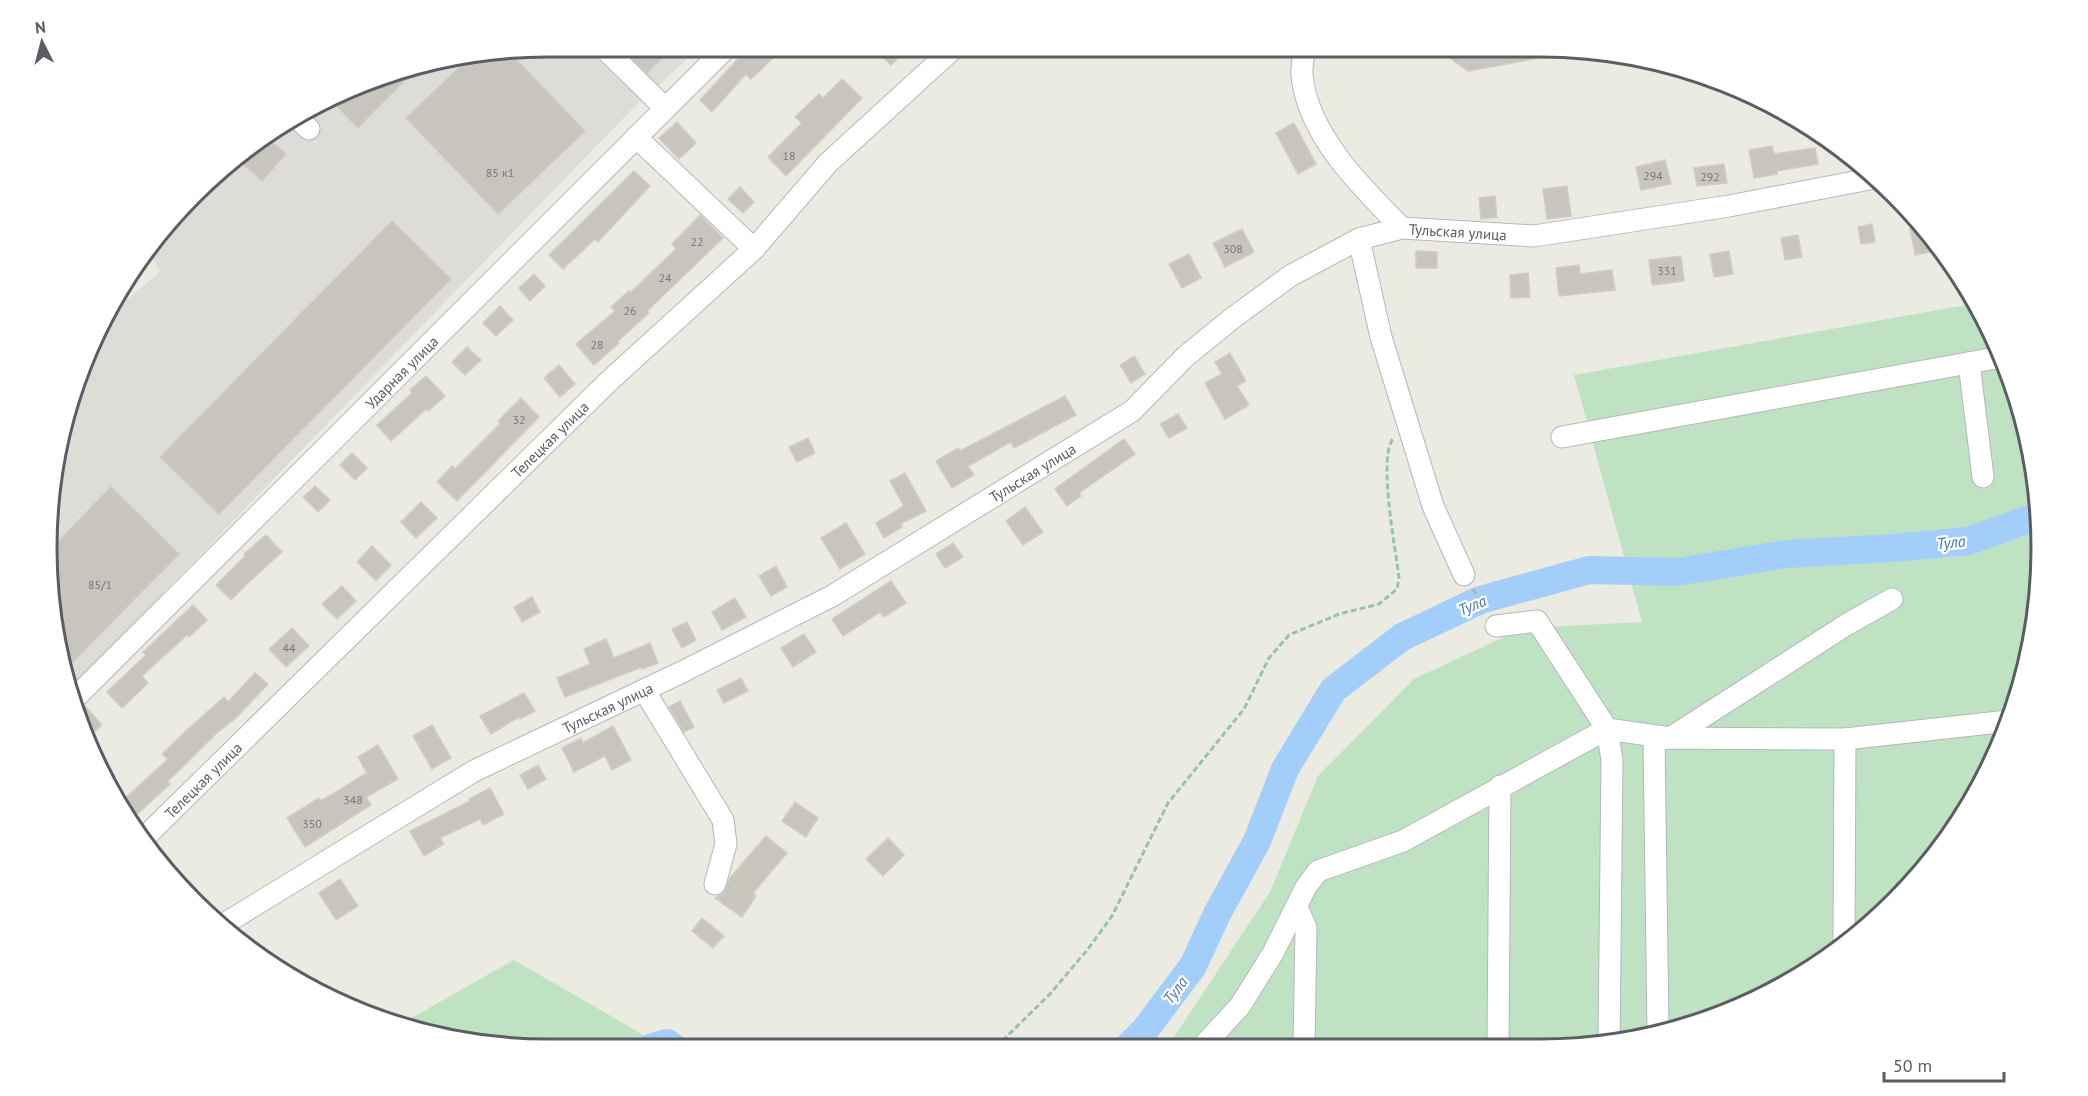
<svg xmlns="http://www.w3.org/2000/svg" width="2088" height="1096" font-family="'PT Sans',sans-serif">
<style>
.industrial{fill:#dedcd6}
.green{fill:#bfe3c2}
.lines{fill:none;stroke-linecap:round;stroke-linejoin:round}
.river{stroke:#a4cefa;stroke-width:28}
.building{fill:#c8c5bf;stroke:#d1cdc1;stroke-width:1.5}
.minor-casing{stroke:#b4b7bc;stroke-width:23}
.path{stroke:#99c3a9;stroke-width:3;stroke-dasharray:6 3;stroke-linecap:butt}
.minor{stroke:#fff;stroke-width:21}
.labels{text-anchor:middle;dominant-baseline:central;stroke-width:4.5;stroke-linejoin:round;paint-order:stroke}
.number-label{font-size:12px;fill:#767779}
.street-label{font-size:15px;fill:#5a5d62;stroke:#fff}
.water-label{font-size:16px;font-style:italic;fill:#4877bc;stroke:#fff}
.rim{fill:none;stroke:#5a5d62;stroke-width:3}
</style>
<rect width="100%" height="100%" fill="#ecebe2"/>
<g class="industrial">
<path d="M548 47H585L641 100 73 686 51 613 48 516 64 419 112 312 161 271 147 252 242 150 386 73Z"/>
<path d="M617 47H699L658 86Z"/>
</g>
<g class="green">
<path d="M1977 303 2015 387 2037 483 2040 581 2024 678 1990 770 1917 879 1819 965 1732 1011 1606 1045 1168 1046 1270 892 1318 776 1414 679 1523 628 1642 622 1574 375Z"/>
<path d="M514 960 666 1048H516L419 1032 399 1025Z"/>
</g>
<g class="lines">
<g class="river">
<path d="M1128 1047 1145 1030 1193 966 1217 914 1257 841 1285 769 1333 690 1402 637 1480 600 1589 570 1677 572 1786 554 1893 548 1968 541 2038 516"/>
<path d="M650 1048 667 1043 674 1048"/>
</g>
</g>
<g class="building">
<path d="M621 47H653L663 57 647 73Z"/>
<path d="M749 47H762L773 58 751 79 746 74 712 112 700 100Z"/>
<path d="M872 47H909L891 65Z"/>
<path d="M1434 47 1560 48 1561 54 1468 71Z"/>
<path d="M510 53 585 131 498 214 406 118 467 60Z"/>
<path d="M417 68 358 128 333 102 386 73Z"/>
<path d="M842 79 862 98 786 176 768 157 802 123 795 117 819 94 823 98Z"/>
<path d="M677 122 696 143 679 159 659 138Z"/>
<path d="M1294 123 1316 164 1298 174 1276 133Z"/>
<path d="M267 137 286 154 262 181 240 161 258 142Z"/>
<path d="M1772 146 1774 154 1815 148 1818 164 1777 171V174L1754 178 1749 150Z"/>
<path d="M1665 160 1671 184 1641 190 1636 167Z"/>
<path d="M1724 164 1727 183 1697 186 1694 168Z"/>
<path d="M634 171 650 186 598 242 595 239 563 269 549 255Z"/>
<path d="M1567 186 1571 216 1547 219 1543 189Z"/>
<path d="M740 187 754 202 743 213 728 199Z"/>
<path d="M1495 196 1497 217 1481 219 1479 198Z"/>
<path d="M700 215 723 238 647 311 649 313 617 342 619 343 594 365 576 344 615 311 611 307 629 291 631 292 676 249 672 244Z"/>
<path d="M392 221 451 279 219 514 160 457Z"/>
<path d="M1872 224 1875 242 1861 244 1858 227Z"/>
<path d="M1923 226 1936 244 1937 251 1915 255 1910 228Z"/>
<path d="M1242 229 1254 252 1225 267 1213 243Z"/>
<path d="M1798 235 1802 257 1785 260 1781 238Z"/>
<path d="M1416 251 1437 252V268H1416Z"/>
<path d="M1729 251 1733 274 1714 277 1710 254Z"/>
<path d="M1189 254 1201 278 1182 288 1169 264Z"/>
<path d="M1681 256 1684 281 1652 285 1649 260Z"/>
<path d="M1579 265 1580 274 1612 270 1615 290 1559 296 1556 268Z"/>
<path d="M1528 273 1530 297 1511 298 1510 275Z"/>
<path d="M534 274 545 286 530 301 519 288Z"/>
<path d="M500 306 513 320 496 336 483 323Z"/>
<path d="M467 347 481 360 465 375 452 362Z"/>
<path d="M1230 353 1246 381 1237 386 1249 405 1225 419 1205 383 1222 374 1215 362Z"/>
<path d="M1134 356 1145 374 1131 383 1120 365Z"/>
<path d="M559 365 575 384 560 397 544 378Z"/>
<path d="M426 376 445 396 428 411 426 409 391 441 377 425 412 393 410 390Z"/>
<path d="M1065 396 1076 415 1014 448 1011 442 968 466 974 475 952 488 936 461 958 448 960 451Z"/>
<path d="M521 398 539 417 457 501 437 482 452 466 455 469 500 424 498 421Z"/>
<path d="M1178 414 1187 428 1169 438 1160 424Z"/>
<path d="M808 438 815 453 797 462 789 447Z"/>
<path d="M1124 439 1135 454 1079 493 1081 496 1067 506 1055 489Z"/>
<path d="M352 453 367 468 355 480 340 465Z"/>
<path d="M905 473 926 511 900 524 902 527 884 538 876 523 904 506 890 481Z"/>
<path d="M315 486 330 500 318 512 303 497Z"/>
<path d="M111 487 179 554 67 668 51 613 49 551Z"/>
<path d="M421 502 437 518 416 538 401 522Z"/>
<path d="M1025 507 1043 532 1023 545 1006 521Z"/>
<path d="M846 523 865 554 840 569 821 538Z"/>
<path d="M266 535 282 552 250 581 231 600 216 585 245 556 244 554Z"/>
<path d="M953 543 963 557 945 568 936 554Z"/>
<path d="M372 546 391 565 376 581 357 562Z"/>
<path d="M776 566 787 587 771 596 759 576Z"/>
<path d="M891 581 906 603 884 617 880 612 843 636 832 619Z"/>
<path d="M342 586 356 601 337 619 322 604Z"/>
<path d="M532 597 540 612 522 622 514 607Z"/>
<path d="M735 598 746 617 722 630 712 612Z"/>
<path d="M193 605 207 620 189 637 187 635 142 676 148 683 122 708 107 692 146 655 143 652Z"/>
<path d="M687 622 696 640 682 648 672 629Z"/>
<path d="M292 628 309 646 286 667 269 649Z"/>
<path d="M804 634 816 652 793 667 781 648Z"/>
<path d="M606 639 614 658 650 643 658 663 642 669V667L565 697 557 678 590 664 584 649Z"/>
<path d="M255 673 268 684 237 717 217 733 167 782 170 784 133 818 121 802 168 759 162 754 187 730 224 697 228 702Z"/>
<path d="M741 678 748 691 724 703 717 690Z"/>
<path d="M524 693 535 711 520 719 519 717 491 734 480 716Z"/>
<path d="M680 701 694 727 684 732 669 707Z"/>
<path d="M85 706 102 725 88 737 80 709Z"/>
<path d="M432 725 451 758 432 769 413 736Z"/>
<path d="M613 726 631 760 612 770 605 756 574 772 562 748 581 738 583 743Z"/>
<path d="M378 745 398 779 366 797 371 805 305 847 287 818 319 798 321 801 367 773 358 757Z"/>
<path d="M538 765 546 779 528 789 520 775Z"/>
<path d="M490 788 504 814 483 825 480 819 440 838 444 844 424 856 410 831 470 801 469 799Z"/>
<path d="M795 802 818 818 806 837 782 821Z"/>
<path d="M766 836 787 853 753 893 756 896 742 917 715 898 724 893 730 878Z"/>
<path d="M888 838 904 855 883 876 866 859Z"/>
<path d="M340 879 358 906 336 920 319 893Z"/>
<path d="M702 918 724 936 713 948 692 931Z"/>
</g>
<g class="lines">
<defs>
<g id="minor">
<path d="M603 47 665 108"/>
<path d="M1305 47C1304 56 1301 66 1302 75 1307 134 1362 188 1402 228"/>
<path d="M299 120 309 129"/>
<path d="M636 137 754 249"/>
<path d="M1359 239 1381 337 1433 506 1464 575"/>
<path d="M1969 363 1983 477"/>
<path d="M1562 437 2001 357"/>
<path d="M1496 626 1537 621 1607 729 1612 760 1609 1044"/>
<path d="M644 690 723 820 726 844 715 884"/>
<path id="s1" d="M76 697 727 47"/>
<path id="s2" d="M146 836 608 382 754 249 828 163 955 47"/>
<path d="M1297 907 1306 928 1304 1046"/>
<path id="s3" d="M224 924 474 771 682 672 832 596 1132 411 1186 356 1234 317 1290 276 1359 239 1402 228 1534 236 1729 206 1875 178"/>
<path d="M1844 943 1845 739"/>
<path d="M1658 1031 1654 738 1845 739 2008 721"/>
<path d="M1498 1045 1500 786"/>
<path d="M1203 1046 1240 1006 1273 953 1306 887 1318 871 1403 841 1607 729 1670 738 1846 625 1892 599"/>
</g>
</defs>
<use href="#minor" class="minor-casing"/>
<g class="path">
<path d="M1473 589 1487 612"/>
<path d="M996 1047 1050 994 1088 949 1112 916 1168 803 1244 709 1269 658 1289 635 1339 614 1379 604 1397 589 1399 578C1396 550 1377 456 1394 437"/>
</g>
<use href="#minor" class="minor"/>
</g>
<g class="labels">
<g class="number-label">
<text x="789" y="155">18</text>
<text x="500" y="172">85 к1</text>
<text x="1653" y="175">294</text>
<text x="1710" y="176">292</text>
<text x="697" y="241">22</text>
<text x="1233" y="248">308</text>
<text x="1667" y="270">331</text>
<text x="665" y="277">24</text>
<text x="630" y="310">26</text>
<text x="597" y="344">28</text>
<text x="519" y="419">32</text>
<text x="100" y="584">85/1</text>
<text x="289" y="647">44</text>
<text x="353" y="799">348</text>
<text x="312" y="823">350</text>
</g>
<g class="street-label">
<text stroke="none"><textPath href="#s3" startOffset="1431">Тульская улица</textPath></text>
<text stroke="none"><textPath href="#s1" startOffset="460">Ударная улица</textPath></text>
<text stroke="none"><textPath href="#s2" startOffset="566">Телецкая улица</textPath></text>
<text stroke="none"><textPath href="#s3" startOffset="927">Тульская улица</textPath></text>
<text stroke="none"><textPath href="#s3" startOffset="441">Тульская улица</textPath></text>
<text stroke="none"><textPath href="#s2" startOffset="80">Телецкая улица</textPath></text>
</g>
<g class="water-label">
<text transform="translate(1951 542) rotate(-6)">Тула</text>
<text transform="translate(1472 605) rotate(-23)">Тула</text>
<text transform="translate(1175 990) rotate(-53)">Тула</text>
</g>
</g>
<path d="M0 0H2088V1096H0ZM548 57H1540A491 491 0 0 1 2031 548V548A491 491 0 0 1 1540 1039H548A491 491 0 0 1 57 548V548A491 491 0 0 1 548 57Z" fill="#fff" fill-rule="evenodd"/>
<path class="rim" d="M548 57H1540A491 491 0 0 1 2031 548V548A491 491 0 0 1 1540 1039H548A491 491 0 0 1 57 548V548A491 491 0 0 1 548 57Z"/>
<g transform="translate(42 42) rotate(354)" stroke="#ffffff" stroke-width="4.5" paint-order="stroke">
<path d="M0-4.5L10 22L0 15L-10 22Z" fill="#5a5d62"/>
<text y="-9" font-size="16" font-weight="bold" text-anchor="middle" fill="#5a5d62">N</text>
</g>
<path d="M1884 1072v9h120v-9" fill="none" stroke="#5a5d62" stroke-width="3"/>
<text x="1893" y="1072" font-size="18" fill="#5a5d62" stroke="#ffffff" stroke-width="4.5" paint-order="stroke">50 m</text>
</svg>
